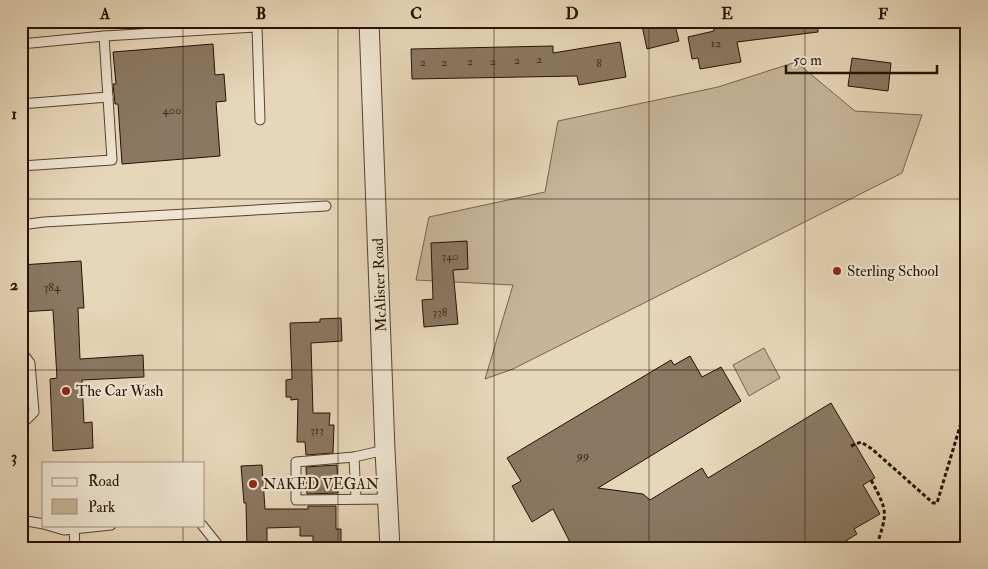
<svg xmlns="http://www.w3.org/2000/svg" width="988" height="569" font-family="'IM FELL Double Pica',serif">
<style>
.green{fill:#c6b59b;stroke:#76634e}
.building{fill:#8a7862;stroke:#251102}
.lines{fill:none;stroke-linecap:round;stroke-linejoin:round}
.lane-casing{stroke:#564230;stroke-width:11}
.street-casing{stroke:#564230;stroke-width:21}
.path{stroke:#251102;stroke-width:3;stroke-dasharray:4 2.5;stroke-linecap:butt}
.lane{stroke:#efe5d2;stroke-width:9}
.street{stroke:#efe5d2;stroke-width:19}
.grid{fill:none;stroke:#251102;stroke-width:1;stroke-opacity:0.55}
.poi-dot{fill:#8f2418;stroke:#efe5d2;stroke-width:2}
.labels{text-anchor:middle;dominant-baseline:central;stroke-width:4.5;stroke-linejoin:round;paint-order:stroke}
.number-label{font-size:12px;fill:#3e2b1a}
.poi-label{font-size:15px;fill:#251102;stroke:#efe5d2;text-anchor:start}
.street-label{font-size:15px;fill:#251102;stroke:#efe5d2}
.neatline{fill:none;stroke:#251102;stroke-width:2}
.grid-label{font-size:16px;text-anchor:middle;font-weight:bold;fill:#251102}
</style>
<rect width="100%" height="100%" fill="#e7d7ba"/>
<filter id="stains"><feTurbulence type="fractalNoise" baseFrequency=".004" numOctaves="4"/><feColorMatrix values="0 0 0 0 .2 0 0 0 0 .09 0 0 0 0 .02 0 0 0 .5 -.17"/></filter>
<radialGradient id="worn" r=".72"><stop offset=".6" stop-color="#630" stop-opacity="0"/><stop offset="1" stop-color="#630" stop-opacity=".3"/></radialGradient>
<g class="green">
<path d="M796 62 855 111 922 115 902 173 513 369 485 379 513 285 416 280 429 217 545 192 558 121 718 87Z"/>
<path d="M764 348 780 378 749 396 733 365Z"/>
</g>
<g class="building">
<path d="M641 21H674L679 41 647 49Z"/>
<path d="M713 21H818V32L737 42 741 62 700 69 698 58 692 59 688 37 714 31Z"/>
<path d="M620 42 626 77 579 85 577 76 412 79 411 49 553 46V53Z"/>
<path d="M213 44 215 75 224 74 226 101 216 102 220 156 122 164 118 104H115L113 84H116L113 52Z"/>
<path d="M852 58 891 63 888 91 848 86Z"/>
<path d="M467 241 468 269 453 270 458 324 424 327 422 300 433 299 431 243Z"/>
<path d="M81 261 84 308H78L80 359 143 355 144 377 82 380 84 423 92 422 93 448 53 451 50 379 57 378 53 310 21 312V265Z"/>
<path d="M341 318 342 341 311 343 313 413H330L329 425H334L333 453 306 455 305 442H297L298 399 291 400V397H286V380L292 379 290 323 320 322V319Z"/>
<path d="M690 356 702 377 721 367 741 401 598 488 643 494 650 500 702 468 708 478 831 403 875 478 863 485 880 514 854 529 857 534 834 548H573L553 509 532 522 512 486 521 481 507 458 671 360 674 365Z"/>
<path d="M262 465 265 509H308V506H336V529H341V545L313 546V536H300V527L267 528V548H247L246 503H244L241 466Z"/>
<path d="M337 465 338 493 307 494 306 467Z"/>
</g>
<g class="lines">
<defs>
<g id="lane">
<path d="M104 36 257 27 260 120"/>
<path d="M21 44 104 36 112 160 21 166"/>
<path d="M21 104 108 97"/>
<path d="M21 225 44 222 326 206"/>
<path d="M21 355 23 354 30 363 34 412 27 419 21 420"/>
<path d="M385 450 354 457 296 462V500L388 499"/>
<path d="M354 457 356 499"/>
<path d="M21 520 44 524"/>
<path d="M47 525 64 530 111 525"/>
<path d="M202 525 218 545V548"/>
<path d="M74 528 75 548"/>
</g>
<path id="street" d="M369 21 385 450 390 548"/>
</defs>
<use href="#lane" class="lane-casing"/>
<use href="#street" class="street-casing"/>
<g class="path">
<path d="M851 446 861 442 872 449 933 503H937L967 403"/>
<path d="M871 480C889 513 887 513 876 548"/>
</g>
<use href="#lane" class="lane"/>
<use href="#street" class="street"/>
</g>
<path class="grid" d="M183 21V463M338 21V548M494 21V548M649 21V548M805 21V548M21 199H967M21 370H967M183 525V548"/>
<g class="poi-dot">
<circle cx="837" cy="271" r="5"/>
<circle cx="66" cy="391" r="5"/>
<circle cx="253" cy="484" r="5"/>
</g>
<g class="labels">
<g class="number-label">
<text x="716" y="43">12</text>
<text x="539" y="59">2</text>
<text x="517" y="60">2</text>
<text x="470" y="61">2</text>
<text x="493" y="61">2</text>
<text x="423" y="62">2</text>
<text x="444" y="62">2</text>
<text x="599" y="63">8</text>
<text x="172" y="110">400</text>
<text x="450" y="256">340</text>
<text x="52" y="287">384</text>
<text x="440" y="312">338</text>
<text x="317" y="430">313</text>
<text x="583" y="455">99</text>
</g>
<g class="poi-label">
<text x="847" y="271">Sterling School</text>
<text x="76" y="391">The Car Wash</text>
<text x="263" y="484">NAKED VEGAN</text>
</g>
<g class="street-label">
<text transform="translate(380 285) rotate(-92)">McAlister Road</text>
</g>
</g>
<rect width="988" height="569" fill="none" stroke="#e7d7ba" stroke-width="55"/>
<rect x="42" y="462" width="162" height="65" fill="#efe5d2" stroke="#9e907f"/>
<rect x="52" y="478" width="25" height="8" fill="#efe5d2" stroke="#9e907f"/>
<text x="88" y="486" font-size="15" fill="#251102">Road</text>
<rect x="52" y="499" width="25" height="15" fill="#c6b59b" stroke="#9e907f"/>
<text x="88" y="512" font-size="15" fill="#251102">Park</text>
<path d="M786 65v8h151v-8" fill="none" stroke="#251102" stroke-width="2.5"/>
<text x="793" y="65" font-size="15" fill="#251102" stroke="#efe5d2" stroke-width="4" paint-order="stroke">50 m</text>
<rect x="28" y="28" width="932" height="514" class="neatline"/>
<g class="grid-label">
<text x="105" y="19">A</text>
<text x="261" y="19">B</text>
<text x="416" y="19">C</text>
<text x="572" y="19">D</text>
<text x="727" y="19">E</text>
<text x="883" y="19">F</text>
<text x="14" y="119">1</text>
<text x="14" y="290">2</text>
<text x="14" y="462">3</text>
</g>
<rect width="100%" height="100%" filter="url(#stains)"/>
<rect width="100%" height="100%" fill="url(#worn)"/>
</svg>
